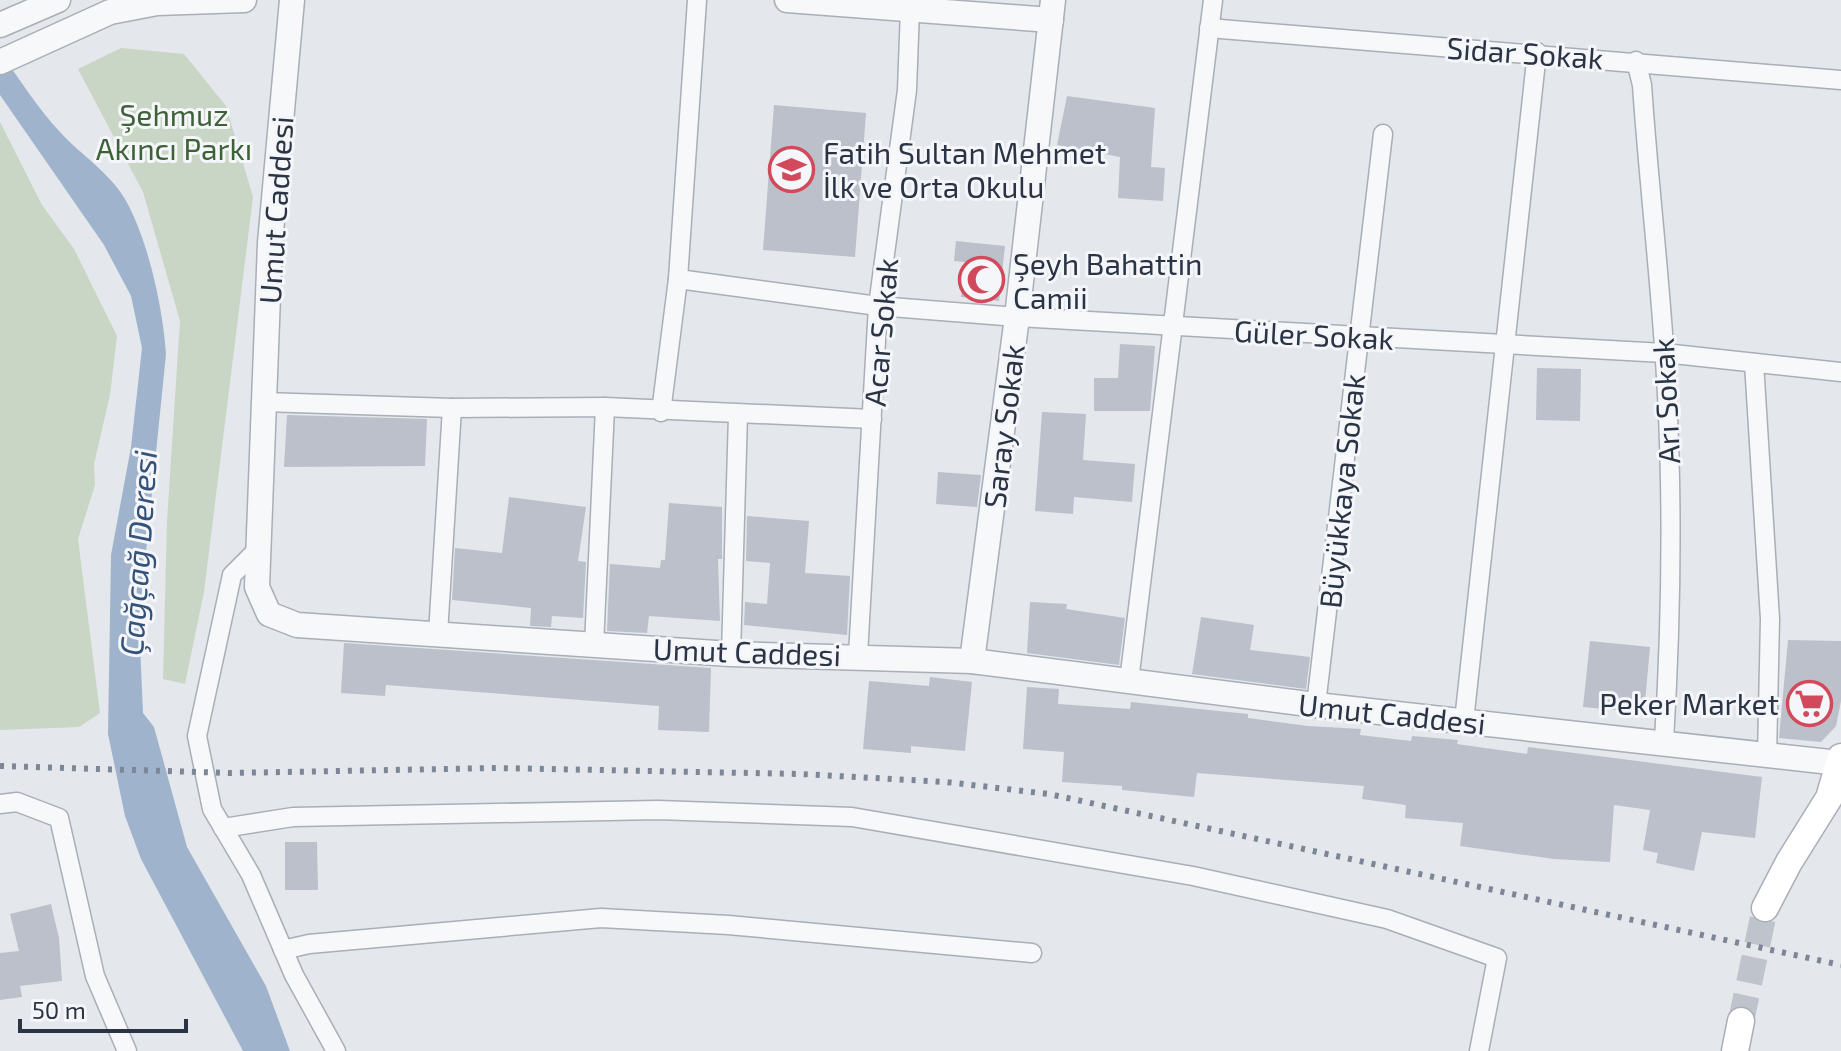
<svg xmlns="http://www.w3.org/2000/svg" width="1841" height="1051" font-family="'Exo 2',sans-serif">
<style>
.green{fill:#c9d6c5}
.water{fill:#9fb4cc}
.building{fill:#bbc0ca}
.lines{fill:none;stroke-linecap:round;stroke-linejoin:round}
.secondary-tunnel{stroke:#bfc3cb;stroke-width:26;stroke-dasharray:26 13;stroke-linecap:butt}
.minor-casing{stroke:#a9aeb7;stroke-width:21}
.tertiary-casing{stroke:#a9aeb7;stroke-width:27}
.secondary-casing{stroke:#a9aeb7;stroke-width:29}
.minor{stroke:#f7f8fa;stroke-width:18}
.tertiary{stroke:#f7f8fa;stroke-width:24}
.secondary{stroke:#fff;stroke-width:26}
.rail{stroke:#7d8696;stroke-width:6;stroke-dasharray:4 8;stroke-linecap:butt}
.labels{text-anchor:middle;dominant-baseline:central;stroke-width:6;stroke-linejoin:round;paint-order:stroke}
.street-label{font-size:30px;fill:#2b3445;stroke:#f4f6f9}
.park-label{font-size:30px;fill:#3f6138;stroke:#f4f6f9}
.poi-label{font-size:30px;fill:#2b3445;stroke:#f4f6f9;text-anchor:start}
.water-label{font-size:32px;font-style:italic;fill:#34527a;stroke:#f4f6f9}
</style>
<rect width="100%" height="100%" fill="#e4e7ec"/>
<g class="green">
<path d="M121 48 184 54 226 106 253 197 204 592 185 684 163 679 167 521 180 321 143 192 78 69Z"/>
<path d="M0 122 42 205 74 249 117 336 110 395 94 464 95 485 78 539 100 713 79 727 0 730Z"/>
</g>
<path class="water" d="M0 53C20 79 38 109 60 132 81 155 109 172 125 199 148 239 163 308 166 354L139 621 143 713 154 727 187 847 266 986 290 1051H243L141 859 125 816 108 734 111 555 131 447 142 348 131 296 104 245 0 95Z"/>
<g class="building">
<path d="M1067 96 1155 108 1151 167 1165 168 1163 201 1118 198 1120 157 1057 145Z"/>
<path d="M774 105 866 113 855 257 763 250Z"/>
<path d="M956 241 1005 246 999 301 961 297 965 262 954 261Z"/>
<path d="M1120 344 1155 346 1150 411H1094V378H1118Z"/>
<path d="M1537 368 1581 369 1580 421 1536 420Z"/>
<path d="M1042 412 1086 414 1083 460 1135 464 1132 502 1074 497 1073 514 1035 511Z"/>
<path d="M287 415 427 419 425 466 284 467Z"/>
<path d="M938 472 981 475 977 507 936 504Z"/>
<path d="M509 497 586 507 578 561 586 562 583 618 552 616 551 627 530 626 531 608 452 600 455 548 502 553Z"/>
<path d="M669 503 722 507V559H718L720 621 649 616 647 633 607 631 610 564 660 568 661 560H665Z"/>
<path d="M747 516 809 521 805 573 850 576 847 635 744 625 745 602 767 604 770 563 746 561Z"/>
<path d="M1030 602 1067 604 1066 609 1125 618 1119 665 1027 653Z"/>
<path d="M1201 617 1254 625 1250 650 1310 657 1306 689 1192 674Z"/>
<path d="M1788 640 1841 641V701L1836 726 1821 742 1779 738Z"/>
<path d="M1590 641 1650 647 1644 713 1583 707Z"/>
<path d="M344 643 711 668 709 732 658 730 659 706 386 685 385 696 341 693Z"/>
<path d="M930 677 972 682 965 751 911 746V753L863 749 869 681 929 686Z"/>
<path d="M1027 687 1059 689 1058 704 1130 709 1131 702 1248 714V718L1308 726 1361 729 1360 735 1411 741 1412 736 1458 740 1457 744 1527 754 1528 747 1762 777 1755 838 1702 832 1694 871 1656 863 1658 853 1643 850 1650 810 1614 805 1610 862 1554 859 1460 846 1463 823 1405 818 1406 805 1362 799 1364 786 1197 773 1194 797 1122 790V786L1062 782 1064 752 1023 749Z"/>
<path d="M285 842H317L318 890H285Z"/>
<path d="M51 904 59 938 62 981 20 986 22 997 0 1000V953L19 951 10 914Z"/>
</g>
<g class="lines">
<path class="secondary-tunnel" d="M1741 1021 1765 908"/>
<defs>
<g id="minor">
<path d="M1209 28 1841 80"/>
<path d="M1636 61 1642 85C1649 189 1662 292 1667 395 1673 510 1671 626 1664 741"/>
<path d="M678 279 878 306 1017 317 1664 353 1841 372"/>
<path d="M1754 363 1770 619 1767 756"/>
<path d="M263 402 452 408 605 407 872 419"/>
<path d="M661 412 678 279 697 0"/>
<path d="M258 549 232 575 197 736 212 809 251 875 294 975 336 1051"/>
<path d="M438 634 452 408"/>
<path d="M594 645 605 407"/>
<path d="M731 654 738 415"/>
<path d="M858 655 878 306 907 90 910 9"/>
<path d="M1129 681 1213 0"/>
<path d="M1316 705 1383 134"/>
<path d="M1464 721 1537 52"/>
<path d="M0 804 17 802 59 818 95 976 127 1051"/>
<path d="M223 828 293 817 658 810 852 817 1193 876 1387 919 1497 958 1479 1051"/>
<path d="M283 950 309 944 601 918 728 925 1032 953"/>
</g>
<g id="tertiary">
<path d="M292 0 270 243 257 587 269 614 297 625 731 654 972 661 1316 705 1839 763"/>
<path d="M787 0 1051 20"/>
<path d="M0 25 58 0"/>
<path d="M0 62 110 12 157 3 244 0"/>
<path d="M972 661 1017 317 1053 0"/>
</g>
<g id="secondary">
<path d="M1765 908 1789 862 1829 798 1841 757"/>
<path d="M1735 1051 1741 1021"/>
</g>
</defs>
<use href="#minor" class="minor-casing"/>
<use href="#tertiary" class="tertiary-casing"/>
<use href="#secondary" class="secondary-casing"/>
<use href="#minor" class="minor"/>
<use href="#tertiary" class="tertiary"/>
<use href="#secondary" class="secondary"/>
<path class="rail" d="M0 766 231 773 497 768 801 774 946 782 1049 794 1841 965"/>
</g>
<defs>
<symbol id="school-ring" viewBox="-11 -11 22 22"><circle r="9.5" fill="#f4f6f9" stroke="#d1495b" stroke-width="1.5"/><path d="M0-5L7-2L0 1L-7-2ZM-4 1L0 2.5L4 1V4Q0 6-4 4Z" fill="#d1495b"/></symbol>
<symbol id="mosque-ring" viewBox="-11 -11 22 22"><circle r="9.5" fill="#f4f6f9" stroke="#d1495b" stroke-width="1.5"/><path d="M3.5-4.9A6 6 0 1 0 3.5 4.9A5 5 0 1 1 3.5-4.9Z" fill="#d1495b"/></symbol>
<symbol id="supermarket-ring" viewBox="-11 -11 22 22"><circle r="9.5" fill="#f4f6f9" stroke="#d1495b" stroke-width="1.5"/><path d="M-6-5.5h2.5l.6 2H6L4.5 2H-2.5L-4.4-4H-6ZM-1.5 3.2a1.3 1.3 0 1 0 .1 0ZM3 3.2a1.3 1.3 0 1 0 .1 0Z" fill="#d1495b"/></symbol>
</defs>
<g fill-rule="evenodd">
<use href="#school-ring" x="766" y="144" width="51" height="51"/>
<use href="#mosque-ring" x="956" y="254" width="51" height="51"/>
<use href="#supermarket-ring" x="1784" y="678" width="51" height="51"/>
</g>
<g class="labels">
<g class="street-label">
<text transform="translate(1525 52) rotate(4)">Sidar Sokak</text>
<text transform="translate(275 210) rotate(-86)">Umut Caddesi</text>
<text transform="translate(880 332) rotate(-85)">Acar Sokak</text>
<text transform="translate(1314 334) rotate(3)">Güler Sokak</text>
<text transform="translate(1665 401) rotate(-93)">Arı Sokak</text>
<text transform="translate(1003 426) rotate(-83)">Saray Sokak</text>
<text transform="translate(1341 491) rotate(-84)">Büyükkaya Sokak</text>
<text transform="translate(747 651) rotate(2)">Umut Caddesi</text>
<text transform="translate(1392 713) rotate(6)">Umut Caddesi</text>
</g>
<g class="park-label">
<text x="174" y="114">Şehmuz<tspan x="174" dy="34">Akıncı Parkı</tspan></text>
</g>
<g class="poi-label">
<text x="823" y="152">Fatih Sultan Mehmet<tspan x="823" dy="34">İlk ve Orta Okulu</tspan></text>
<text x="1013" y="263">Şeyh Bahattin<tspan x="1013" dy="34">Camii</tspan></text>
<text x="1779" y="703" text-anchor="end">Peker Market</text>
</g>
<g class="water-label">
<text transform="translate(137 553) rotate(-86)">Çağçağ Deresi</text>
</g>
</g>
<path d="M20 1019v12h166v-12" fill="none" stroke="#2b3445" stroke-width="4"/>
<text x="32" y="1019" font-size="24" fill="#2b3445" stroke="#f4f6f9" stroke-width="6" paint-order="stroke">50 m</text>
</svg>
